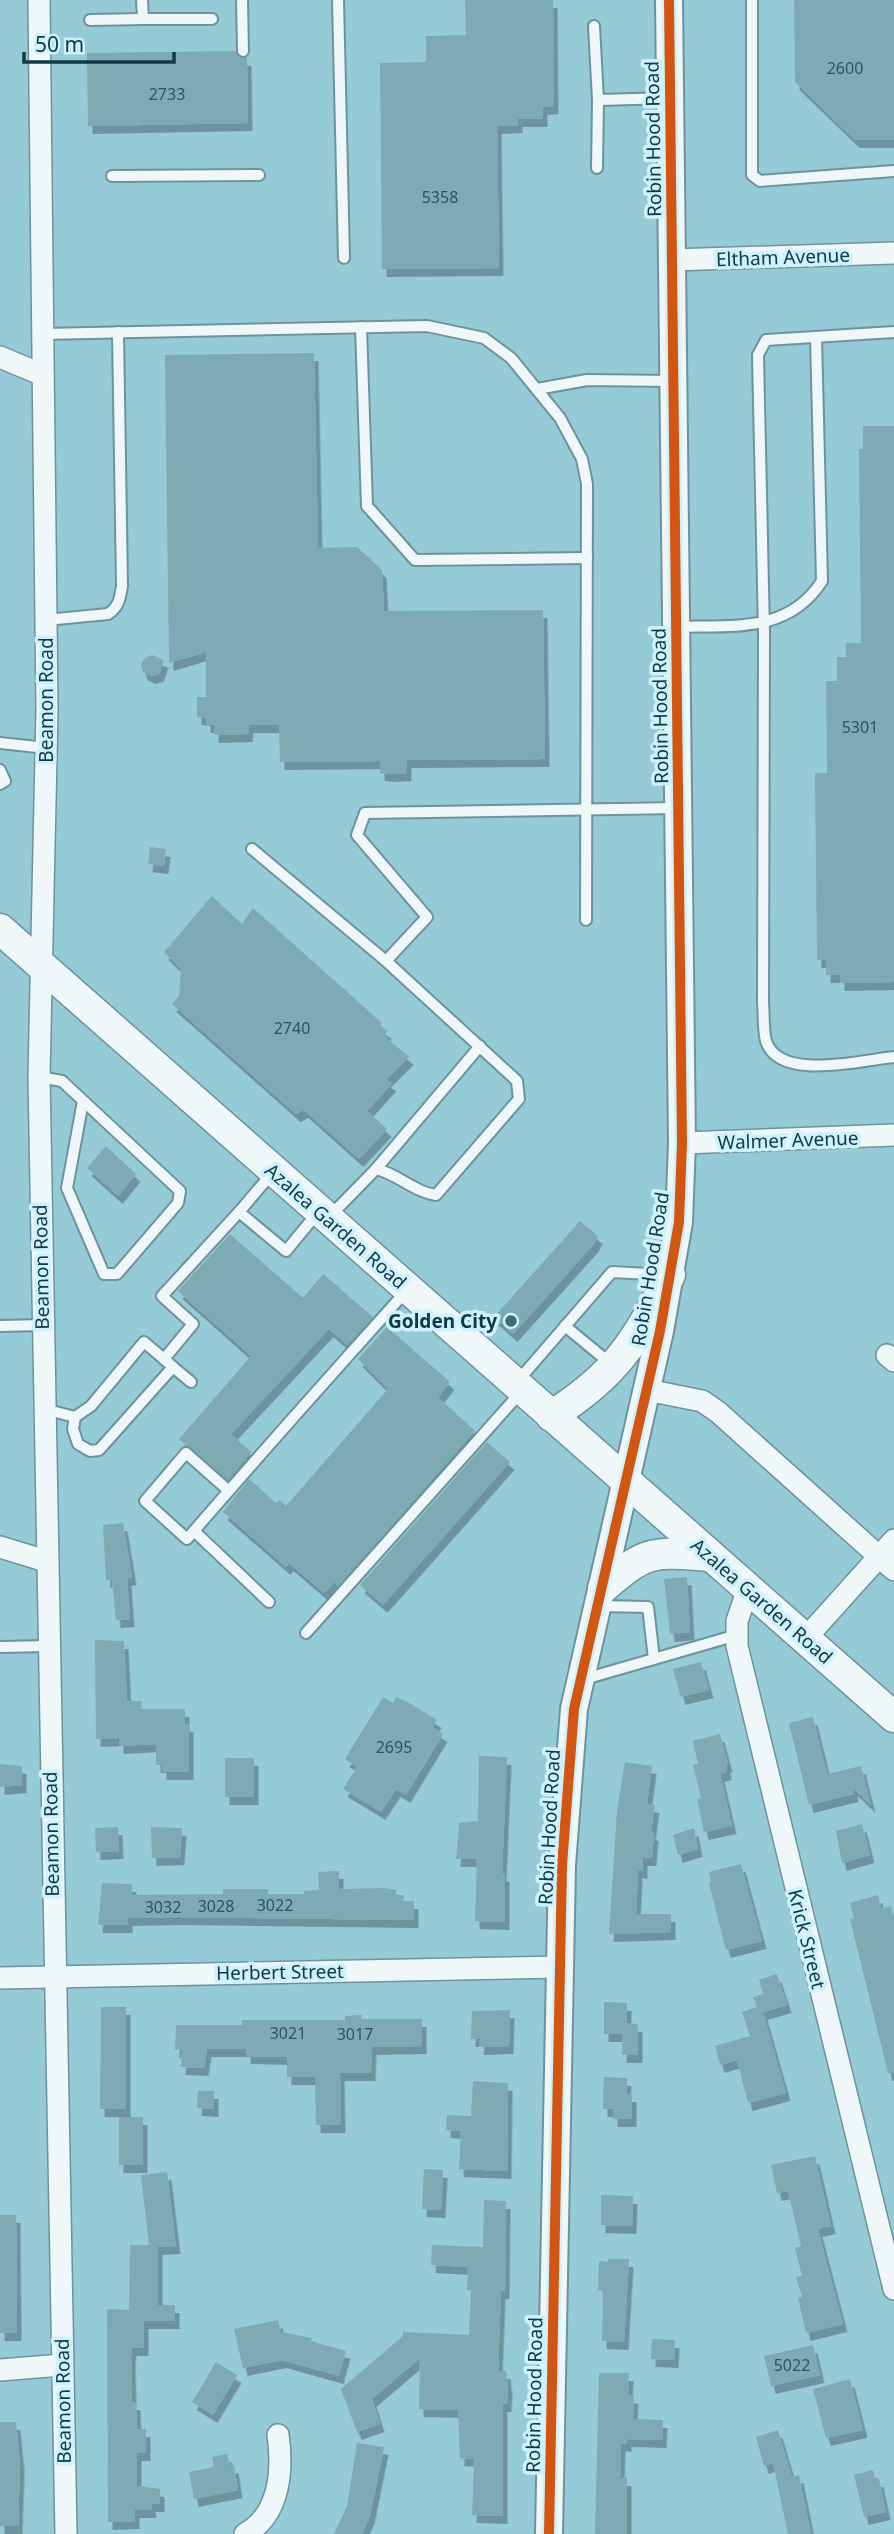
<svg xmlns="http://www.w3.org/2000/svg" width="894" height="2534" font-family="'Noto Sans',sans-serif">
<style>
.building{fill:#7eaab4;filter:url(#shadow)}
.lines{fill:none;stroke-linecap:round;stroke-linejoin:round}
.service-casing{stroke:#6d939c;stroke-width:14}
.minor-casing{stroke:#6d939c;stroke-width:24}
.tertiary-casing{stroke:#6d939c;stroke-width:30}
.secondary-casing{stroke:#6d939c;stroke-width:33}
.service{stroke:#eff7f9;stroke-width:10}
.minor{stroke:#eff7f9;stroke-width:21}
.tertiary{stroke:#eff7f9;stroke-width:26}
.secondary{stroke:#eff7f9;stroke-width:30}
.cycleway-casing{stroke:#cef1fb;stroke-width:15}
.cycleway{stroke:#d25612;stroke-width:10}
.poi-dot{fill:#3f6c77;stroke:#cef1fb;stroke-width:2.5}
.labels{text-anchor:middle;dominant-baseline:central;stroke-width:7;stroke-linejoin:round;paint-order:stroke}
.number-label{font-size:16px;fill:#2c5660}
.street-label{font-size:19px;fill:#103a44;stroke:#cef1fb}
.poi-label{font-size:19px;font-weight:bold;fill:#103a44;stroke:#cef1fb;text-anchor:end}
</style>
<defs>
<filter id="shadow"><feDropShadow dx="4.5" dy="8" stdDeviation="0" flood-color="#0004"/></filter>
</defs>
<rect width="100%" height="100%" fill="#95cad7"/>
<g class="building">
<path d="M465 0H553L554 106 543 107V119H518V125L497 126 499 268 382 269 380 63 426 62V36L466 35Z"/>
<path d="M794 0H894V140H855L795 82Z"/>
<path d="M235 51 239 57 247 58 248 123 88 126 87 53Z"/>
<path d="M314 353 318 548 357 547 382 570 384 611 543 610 545 759 407 760V773L391 774 380 773V761L280 762 279 725H249L248 734 214 735V725H206V718L197 717V697H206V652L169 663 165 355Z"/>
<path d="M863 426H894V982L840 983V975H826V960H817L815 773H827L826 681H837V657H846V643H861L859 449H863Z"/>
<path d="M152 655 164 660 159 674 151 676 143 672 141 665 145 658Z"/>
<path d="M150 847 166 849 164 866 148 864Z"/>
<path d="M212 896 242 924 253 908 382 1023 380 1026 387 1031 384 1036 409 1057 386 1080 392 1083 367 1111 387 1129 359 1159 304 1110 296 1114 172 1004 179 996 181 969 164 952Z"/>
<path d="M106 1146 136 1174 118 1196 87 1168Z"/>
<path d="M580 1221 598 1236 594 1244 513 1334 494 1317Z"/>
<path d="M230 1234 303 1298 323 1274 373 1317 347 1345 329 1329 231 1434 251 1452 228 1480 179 1439 251 1356 178 1291Z"/>
<path d="M387 1327 450 1382 438 1397 475 1431 338 1586 334 1582 324 1593 289 1563 286 1567 223 1512 249 1479 276 1503 279 1500 286 1506 388 1389 358 1359Z"/>
<path d="M487 1442 510 1462 383 1605 360 1585Z"/>
<path d="M123 1523 132 1577 127 1578 130 1619 116 1620 112 1580H106L103 1525Z"/>
<path d="M687 1577 690 1632 670 1634 664 1579Z"/>
<path d="M95 1640 124 1641 127 1701H142L141 1709H185V1724H189V1772H162V1765H156V1744L119 1746V1738L96 1739Z"/>
<path d="M701 1662 709 1690 681 1697 673 1669Z"/>
<path d="M383 1697 393 1703 396 1697 411 1704 437 1720 432 1727 443 1734 406 1795 396 1789 381 1812 343 1789 357 1767 345 1759Z"/>
<path d="M813 1717 827 1774 861 1766 871 1805 853 1788 854 1794 809 1805 789 1723Z"/>
<path d="M720 1734 728 1764 726 1765 727 1772 720 1774 732 1826 704 1832 697 1799 701 1798 693 1765 698 1764 693 1741Z"/>
<path d="M479 1756 507 1757 502 1873 505 1874V1922L475 1921 477 1859H456L459 1823 478 1821Z"/>
<rect x="225" y="1758" width="29" height="39"/>
<path d="M625 1762 652 1766 647 1804 655 1805 651 1832 654 1833 652 1858H643V1871L638 1870 636 1914H671V1932L609 1934 617 1811Z"/>
<path d="M0 1764 22 1766V1785L0 1787Z"/>
<path d="M862 1824 870 1855 842 1863 836 1831Z"/>
<path d="M118 1827 119 1851 96 1852 95 1828Z"/>
<path d="M151 1827 182 1828 180 1857 152 1858Z"/>
<path d="M694 1828 698 1849 678 1855 673 1835Z"/>
<path d="M741 1864 762 1941 726 1950 709 1883H711L709 1872Z"/>
<path d="M339 1871V1889L385 1888 396 1890V1895H404L403 1901H414V1920L179 1917 128 1918V1925H98L102 1883 132 1884V1895L223 1894V1889H268V1894H304V1891L319 1890 318 1872Z"/>
<path d="M878 1895 881 1909 891 1906 894 1918V2073H888L850 1919 854 1918 850 1903Z"/>
<path d="M777 1974 787 2005 763 2012 786 2093 748 2103 737 2060 720 2065 715 2046 750 2036 742 2012 757 2007 753 1997 763 1994 759 1980Z"/>
<path d="M604 2002 627 2003V2023L638 2024V2055H622L623 2034H604Z"/>
<path d="M101 2007H126V2109H100Z"/>
<path d="M510 2010 509 2046 479 2047 480 2039H471L472 2011Z"/>
<path d="M362 2015 361 2019H422V2046L372 2047 371 2073H340L341 2125H316L315 2077H287V2057L246 2056V2049H207L204 2068 181 2067 182 2049 175 2050 176 2025H242V2020H345V2016Z"/>
<path d="M604 2077 627 2078 626 2094H632V2119H613V2109H603Z"/>
<path d="M473 2081 508 2083 507 2171 459 2169 461 2131 446 2130 447 2115 471 2116Z"/>
<path d="M198 2091H214V2109L197 2108Z"/>
<rect x="119" y="2117" width="24" height="48"/>
<path d="M815 2156 831 2226 818 2229 843 2324 806 2333 798 2298 802 2297 796 2277 802 2276 795 2248 801 2246 788 2191 777 2193 771 2165Z"/>
<path d="M424 2169 443 2170 441 2210 422 2209Z"/>
<path d="M167 2172 176 2246 158 2247V2305H175V2321H144V2348H132L131 2358 132 2402H136L137 2429H146V2453H137V2486L160 2489V2504H151L152 2510H135V2521L108 2522 107 2309 129 2310 130 2245H149L141 2175Z"/>
<path d="M601 2195 633 2196 632 2226 601 2225Z"/>
<path d="M484 2200 506 2201 505 2291H501L498 2371H506L508 2387 507 2404H503V2516L472 2515 474 2459 460 2458 458 2410 419 2409 420 2358 372 2399 380 2424 357 2432 341 2389 403 2336V2332L469 2335 471 2290H467L468 2267 431 2265 432 2245 483 2247Z"/>
<path d="M0 2215H16L17 2333H0Z"/>
<path d="M608 2259H629L624 2342 602 2341 603 2291 598 2290 599 2261 608 2262Z"/>
<path d="M278 2320 281 2332 312 2338 311 2341 346 2351 339 2376 282 2360 243 2368 234 2329Z"/>
<path d="M652 2339 675 2340 674 2360 651 2359Z"/>
<path d="M813 2345 820 2375 771 2386 764 2356Z"/>
<path d="M216 2362 237 2375 213 2415 192 2402Z"/>
<path d="M599 2373H629L628 2395 634 2396 633 2419 663 2420 662 2440 627 2439V2444L621 2443 620 2478H627V2534H595Z"/>
<path d="M850 2379 863 2430 826 2438 813 2389Z"/>
<path d="M0 2422H16L20 2464 18 2526H0Z"/>
<path d="M778 2430 792 2477 799 2475 811 2534H788L773 2463 764 2466 756 2437Z"/>
<path d="M357 2443 384 2447 370 2516 362 2534H334L347 2506Z"/>
<path d="M227 2454 230 2466 234 2465 238 2490 194 2499 189 2472 214 2467 212 2457Z"/>
<path d="M873 2470 875 2480 879 2479 886 2512 864 2517 854 2475Z"/>
</g>
<g class="lines">
<defs>
<g id="service">
<path d="M142 0 143 19H212"/>
<path d="M242 0 243 51"/>
<path d="M338 0 344 258"/>
<path d="M752 0V175L760 181 894 171"/>
<path d="M90 20 143 19"/>
<path d="M594 26 598 100 670 98"/>
<path d="M597 168 598 100"/>
<path d="M112 176 259 175"/>
<path d="M361 327 367 506 415 560 587 558"/>
<path d="M894 332 766 340 758 355 764 632 763 1002C764 1014 763 1030 766 1041 779 1082 862 1060 894 1057"/>
<path d="M43 334 427 326 484 338 511 358 560 418 582 459 587 484 586 920"/>
<path d="M537 389 587 380 673 381"/>
<path d="M46 620 108 614C119 607 120 598 122 586L118 332"/>
<path d="M676 627C732 625 788 634 822 581L816 337"/>
<path d="M0 743 46 748"/>
<path d="M0 770 5 781 0 784"/>
<path d="M252 849 386 961"/>
<path d="M39 1077 62 1081 180 1191 178 1203 117 1274H104L67 1188 83 1101"/>
<path d="M376 1169 480 1046"/>
<path d="M273 1172 239 1212 286 1251 319 1211"/>
<path d="M329 1217 376 1169C398 1174 414 1192 436 1195L519 1099 517 1081 386 961 427 917 357 835 365 813 678 808"/>
<path d="M0 1326 42 1325"/>
<path d="M565 1326 612 1365"/>
<path d="M173 1367 191 1382"/>
<path d="M517 1382 612 1272 667 1275"/>
<path d="M44 1409 75 1417 91 1406 144 1342 164 1359 193 1324 162 1296 239 1212"/>
<path d="M75 1417 73 1429 78 1444 90 1451 99 1450 173 1367 164 1359"/>
<path d="M229 1491 186 1453 145 1501 187 1539C259 1455 334 1372 408 1289"/>
<path d="M194 1531 269 1602"/>
<path d="M599 1606 648 1607 654 1659"/>
<path d="M306 1633 521 1392"/>
<path d="M0 1647 48 1646"/>
<path d="M581 1680 737 1635"/>
</g>
<g id="minor">
<path d="M39 0 47 710 39 1077 66 2534"/>
<path d="M672 260 894 253"/>
<path d="M0 357 43 375"/>
<path d="M682 1143 894 1135"/>
<path d="M887 1355 894 1361"/>
<path d="M647 1390 702 1401 718 1412 894 1570"/>
<path d="M0 1547 46 1561"/>
<path d="M748 1589 737 1621V1646L894 2289"/>
<path d="M805 1639 894 1540"/>
<path d="M0 1978 560 1967"/>
<path d="M0 2370 62 2365"/>
<path d="M245 2534C280 2515 283 2470 278 2435"/>
</g>
<path id="tertiary" d="M549 2534 562 1865 574 1709 660 1331 679 1222 682 1143 669 0"/>
<g id="secondary">
<path d="M0 929 894 1717"/>
<path d="M551 1416C616 1375 636 1342 670 1275"/>
<path d="M603 1588C648 1549 652 1552 710 1556"/>
</g>
</defs>
<use href="#service" class="service-casing"/>
<use href="#minor" class="minor-casing"/>
<use href="#tertiary" class="tertiary-casing"/>
<use href="#secondary" class="secondary-casing"/>
<use href="#service" class="service"/>
<use href="#minor" class="minor"/>
<use href="#tertiary" class="tertiary"/>
<use href="#secondary" class="secondary"/>
<defs>
<path id="cycleway" d="M549 2534 562 1865 574 1709 660 1331 679 1222 682 1143 669 0"/>
</defs>
<use href="#cycleway" class="cycleway-casing"/>
<use href="#cycleway" class="cycleway"/>
</g>
<circle class="poi-dot" cx="511" cy="1321" r="7"/>
<g class="labels">
<g class="number-label">
<text x="845" y="68">2600</text>
<text x="167" y="94">2733</text>
<text x="440" y="197">5358</text>
<text x="860" y="727">5301</text>
<text x="292" y="1028">2740</text>
<text x="394" y="1747">2695</text>
<text x="275" y="1905">3022</text>
<text x="216" y="1906">3028</text>
<text x="163" y="1907">3032</text>
<text x="288" y="2033">3021</text>
<text x="355" y="2034">3017</text>
<text x="792" y="2365">5022</text>
</g>
<g class="street-label">
<text transform="translate(653 139) rotate(-91)">Robin Hood Road</text>
<text transform="translate(783 257) rotate(-2)">Eltham Avenue</text>
<text transform="translate(46 700) rotate(-90)">Beamon Road</text>
<text transform="translate(660 706) rotate(-91)">Robin Hood Road</text>
<text transform="translate(788 1140) rotate(-2)">Walmer Avenue</text>
<text transform="translate(336 1226) rotate(41)">Azalea Garden Road</text>
<text transform="translate(41 1267) rotate(-91)">Beamon Road</text>
<text transform="translate(650 1269) rotate(-81)">Robin Hood Road</text>
<text transform="translate(762 1601) rotate(41)">Azalea Garden Road</text>
<text transform="translate(549 1827) rotate(-87)">Robin Hood Road</text>
<text transform="translate(51 1834) rotate(-91)">Beamon Road</text>
<text transform="translate(807 1939) rotate(76)">Krick Street</text>
<text transform="translate(280 1972) rotate(-1)">Herbert Street</text>
<text transform="translate(534 2395) rotate(-89)">Robin Hood Road</text>
<text transform="translate(63 2401) rotate(-91)">Beamon Road</text>
</g>
<g class="poi-label">
<text x="497" y="1321">Golden City</text>
</g>
</g>
<path d="M24 52v10h150v-10" fill="none" stroke="#103a44" stroke-width="3.5"/>
<text x="35" y="52" font-size="21" fill="#103a44" stroke="#cef1fb" stroke-width="5" paint-order="stroke">50 m</text>
</svg>
